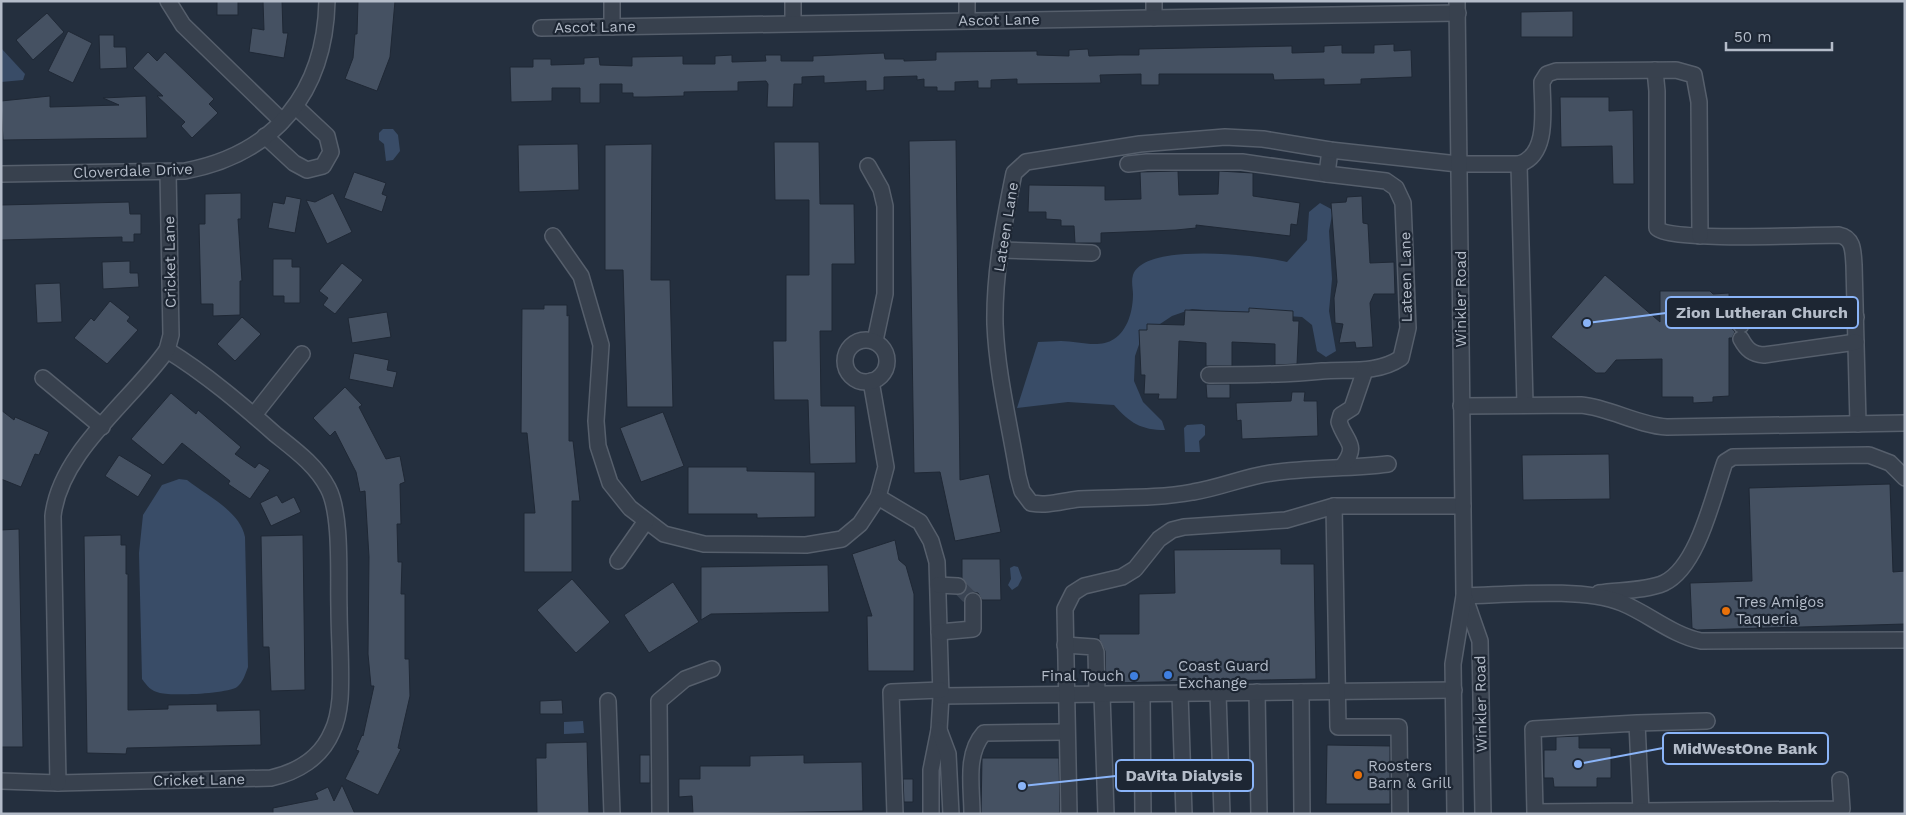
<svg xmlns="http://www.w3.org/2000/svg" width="1906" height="815" font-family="'Work Sans',sans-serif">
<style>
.water{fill:#394c67}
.building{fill:#455162;stroke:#1f2835}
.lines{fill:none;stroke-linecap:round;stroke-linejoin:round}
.minor-tunnel{stroke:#3a4453;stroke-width:15;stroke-dasharray:15 8;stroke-linecap:butt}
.minor-casing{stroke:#565f6c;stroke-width:18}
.minor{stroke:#38414e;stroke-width:15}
.food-dot{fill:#e8710a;stroke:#1d2633;stroke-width:2}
.shop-dot{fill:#3f7fe0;stroke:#1d2633;stroke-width:2}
.labels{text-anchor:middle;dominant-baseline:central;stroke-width:4.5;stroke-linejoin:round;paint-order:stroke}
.street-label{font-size:15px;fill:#b4bcc9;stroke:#1d2633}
.poi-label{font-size:15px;fill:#b4bcc9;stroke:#1d2633;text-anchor:start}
.leader{fill:none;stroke:#8ab4f8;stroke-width:2}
.callout-dot{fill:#8ab4f8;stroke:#1d2633;stroke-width:2}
.callout{fill:#1d2633;stroke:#8ab4f8;stroke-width:2}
.callout-label{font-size:16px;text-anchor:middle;font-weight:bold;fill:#b4bcc9}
</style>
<rect width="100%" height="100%" fill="#242f3e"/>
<g class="water">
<path d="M1 48 25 74 23 80 1 82Z"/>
<path d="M383 129H393L398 135 400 151 393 160 386 161 384 144 379 140V133Z"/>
<path d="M1320 203 1333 210 1329 231 1332 279 1329 311 1336 351 1326 357 1317 351 1312 325 1302 317 1192 309 1172 316 1142 336 1135 356 1134 381 1143 402 1162 421 1165 430C1141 430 1130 423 1114 405L1068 402 1017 408 1038 342C1046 342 1054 341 1061 341 1078 341 1099 349 1114 339 1128 330 1133 310 1133 294 1133 289 1131 281 1133 275 1144 242 1259 255 1287 262L1307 240 1309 212Z"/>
<path d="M1202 424 1205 426V435L1199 441 1200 452H1185L1184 428 1187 425Z"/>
<path d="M179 479 187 480C207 496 240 511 245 537L248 667C245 675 243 682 237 687 226 694 172 696 160 693 151 691 147 686 142 679L139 553 143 515 162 485Z"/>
<path d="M1014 566 1018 567 1022 578 1018 586 1012 590 1008 585 1011 579 1010 568Z"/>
<path d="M583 721 584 733 564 734V722Z"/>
</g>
<g class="building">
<rect x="217" y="1" width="21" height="14"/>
<path d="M263 1H282L283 33H288L284 58 249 52 252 28 264 30Z"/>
<path d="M358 1H395L390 57 377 91 345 79 353 58 355 34H357Z"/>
<path d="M1573 11V37H1521V12Z"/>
<path d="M47 13 64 32 33 60 16 40Z"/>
<path d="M68 31 92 43 73 83 48 71Z"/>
<path d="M99 35H114V47H126L127 68 100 69Z"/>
<path d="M1394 44V51L1411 50 1412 77 1361 79V84L1324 85V79L1274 80 1273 74H1159V85H1141V74L1100 75 1101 83 1017 84V79L991 80V88H978V81L955 82V91H937V87H924V79L917 80V76L884 77V90L866 91V81L824 83V76L802 77V84H794L793 107H767L768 84 766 81 738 82V91L684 92V96L647 97H633V93H622V84H600V103H580V88H552V101L511 102 510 67H533V59H551V65L584 64V58L599 57 600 65 632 66V57L683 56V64H715V56L732 55V62L766 61 765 55H781V61H813V56L884 53 885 59H904V61L936 60V52L1037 51V55L1069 56V50L1088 49 1089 56 1119 55H1139V49L1292 46V53L1324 52V46L1342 45V53H1374V45Z"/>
<path d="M148 52 157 61 165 52 214 99 209 104 218 113 192 138 181 126 185 122 157 96H163L133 68Z"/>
<path d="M50 96V107L119 105 103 98 146 96 147 138 3 140 1 101Z"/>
<path d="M1560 97H1609V111L1633 110 1634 184H1613L1612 146 1561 147Z"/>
<path d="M956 140 960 480 989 474 1001 532 955 541 940 472 914 473 909 141Z"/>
<path d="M774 142H819L820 204H854L855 264H832V331H820L821 406H855L856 463 810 464 808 400H774L773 341H786V275H809V200H775Z"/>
<path d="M578 144 579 190 519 192 518 145Z"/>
<path d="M652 144 651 280H670L673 407H627L623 270H605V145Z"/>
<path d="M1178 171 1179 195 1218 194 1219 171 1253 173V196L1300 203 1297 225 1291 224 1290 236 1196 225V228L1176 230 1101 233V243H1075L1074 226H1061V220L1046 219V212H1028L1029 185 1105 186V200L1141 199 1140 172Z"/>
<path d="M354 172 386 183 382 194 387 196 382 212 344 198Z"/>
<path d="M241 193V219H238L242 281H240V315L213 316V304H201L199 224H205V194Z"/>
<path d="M333 193 352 232 327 244 306 200 315 202Z"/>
<path d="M286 196 301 199 295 233 268 228 273 202 284 204Z"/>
<path d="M1362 196 1363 223 1368 224 1370 263 1394 262 1395 294H1374L1370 303 1373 347 1356 348 1355 342 1339 343 1343 324 1335 323 1334 298 1337 282 1331 203 1346 202 1347 197Z"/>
<path d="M129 202 130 214H141V234H134V242H122V237L1 240V205Z"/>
<path d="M273 259H292V267H300V303H284V296H273Z"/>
<path d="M130 261V273H138L139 287 103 289 102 262Z"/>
<path d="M342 263 363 280 335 314 323 305 328 298 319 291Z"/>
<path d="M1605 275 1660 322V291H1710L1713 294 1729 293 1730 326 1735 332 1732 338H1729V396L1713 397V402L1693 403V397H1662V359L1616 360 1605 373H1596L1551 337Z"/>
<path d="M60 283 62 322 37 323 35 284Z"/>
<path d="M110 301 130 317 127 321 138 330 107 364 74 338 91 318 94 321Z"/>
<path d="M544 305H567V316L569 315V441H573L580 501H572V572H524V513H535L527 433H521L522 309H544Z"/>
<path d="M1249 308 1293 311V321H1299L1297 364 1275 365V344L1232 342V366H1206V343L1179 341 1177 399H1158L1159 394H1144L1145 375H1141L1139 330H1147V324L1184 325 1185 310 1249 312Z"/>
<path d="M387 312 391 337 352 343 348 318Z"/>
<path d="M242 317 261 334 235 361 217 344Z"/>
<path d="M354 353 389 360 387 370 397 372 393 388 349 379Z"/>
<path d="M1206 384H1230V398H1207Z"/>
<path d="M345 387 362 405 359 407 386 459 400 456 405 482 400 484 401 524H397L398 562H402L401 594H405V659H409L410 696 398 748 401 749 378 795 345 779 359 751 356 750 362 735 363 736 374 686H371L368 654 369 557 365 491 360 492 356 472 335 431 330 436 313 418Z"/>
<path d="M1292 392H1305L1304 401H1317L1318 436 1242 439 1241 420 1237 421 1236 403 1291 401Z"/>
<path d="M171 393 196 414 198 410 241 447 235 454 255 468 259 463 270 470 250 499 228 484 230 481 182 443 163 465 131 439Z"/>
<path d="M1 410 14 420 15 417 49 432 39 455 35 454 21 487 1 479Z"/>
<path d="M663 412 684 466 641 482 620 428Z"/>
<path d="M1609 454 1610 499 1523 500 1522 455Z"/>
<path d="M119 455 152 475 138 497 105 476Z"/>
<path d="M688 467H747V471L815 472V517L757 518V514H688Z"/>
<path d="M1890 484 1893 572 1905 571V624L1697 630 1692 628 1690 583 1752 581 1749 488Z"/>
<path d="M277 495 282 503 294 497 301 512 271 526 260 503Z"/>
<path d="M19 529 23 747H1V530Z"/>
<path d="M121 535V545H126V574H128V710L168 709V705L217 704V711L260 710 261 745 127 748 126 754 87 753 84 536Z"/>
<path d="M303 535 305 690 271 691 269 647H263L261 536Z"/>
<path d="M895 540 899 560 906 566 914 594V671H868L867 616H872L852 554Z"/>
<path d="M1281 549V564H1314L1316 679 1106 683 1105 651 1099 639V634H1139V594L1175 593 1174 550Z"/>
<path d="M962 559H1000L1001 600H982L978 593 973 592 962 598 967 586 962 578Z"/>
<path d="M828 565 829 612 711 614 701 620V567Z"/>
<path d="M572 579 610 622 576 653 537 610Z"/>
<path d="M673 582 699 622 649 653 624 615Z"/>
<path d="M562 700 563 714H540V701Z"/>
<path d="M1579 736V748H1611V778H1597V787H1554L1553 778H1544V750H1556V737Z"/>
<path d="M587 742 589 814H537L536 758H546V743Z"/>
<path d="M1327 745 1390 746V804H1326Z"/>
<rect x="640" y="755" width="10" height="28"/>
<path d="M804 755V763L862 762 863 811 693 814 692 796 679 797V779H700V766H750V756Z"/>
<path d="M982 758H1059L1060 813 981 814Z"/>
<path d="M903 779H913V802H904Z"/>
<path d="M342 785 355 814H273V808L318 799 315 793 328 787 334 801Z"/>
</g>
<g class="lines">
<path class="minor-tunnel" d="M958 586 973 601"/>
<defs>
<g id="minor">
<path d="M168 1 183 25 282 121"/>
<path d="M612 1V27"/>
<path d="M793 1V23"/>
<path d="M967 1V21"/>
<path d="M1154 1V18"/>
<path d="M541 28 1458 13"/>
<path d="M1655 70 1657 91V228C1670 242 1811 235 1839 235 1854 238 1853 252 1854 265L1858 424"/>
<path d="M265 136 294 163 307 170 323 166 331 152 327 136 296 107"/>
<path d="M1128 164 1147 162H1242L1327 174"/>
<path d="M1519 164 1525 405"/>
<path d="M868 166 881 189 885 206V294L875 341"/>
<path d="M1 174 185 171C275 154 325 92 327 1"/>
<path d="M553 236 581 276 601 345 596 421 598 446 610 483 630 508 664 534 704 544 806 545 842 539 860 524 878 497 886 467 871 381"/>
<path d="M1001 250 1092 253"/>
<path d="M1741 325C1744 315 1747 311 1757 308L1856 317"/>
<path d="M1741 339C1747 350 1752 354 1764 355L1856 342"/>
<circle cx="866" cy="361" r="21"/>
<path d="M1209 375C1247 375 1284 375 1322 371 1349 369 1377 374 1401 358L1408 328 1403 203 1396 188 1386 181 1327 174 1330 150"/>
<path d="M43 378 102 427"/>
<path d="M1461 406 1581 405C1611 408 1637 425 1667 427L1905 423"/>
<path d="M254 415 302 354"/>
<path d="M1388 464C1349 469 1310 467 1271 473 1244 477 1219 488 1193 492 1156 499 1117 497 1079 499 1061 501 1049 506 1031 503L1022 491 1018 476C1010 426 997 375 995 324 994 274 1004 222 1014 173L1026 162 1140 144 1225 137 1263 139 1330 150 1458 164H1519C1550 155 1542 107 1542 82L1547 74 1556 71 1676 70 1694 75 1699 102 1700 236"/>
<path d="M1343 466C1359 444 1346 443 1339 422L1341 415 1352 408 1365 370"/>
<path d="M878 497 920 522 931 541 937 562 941 696 939 730 931 770V814"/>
<path d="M618 561 646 521"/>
<path d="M938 585 958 586"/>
<path d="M1599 593C1619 590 1646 591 1664 583 1698 567 1713 496 1725 462L1733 457 1869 455 1890 463 1905 478"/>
<path d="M1464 596C1508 595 1582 587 1622 603 1649 614 1672 635 1701 641L1905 640"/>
<path d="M1465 598 1480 641 1483 814"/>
<path d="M939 632 973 629V601"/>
<path d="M1065 645 1094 647 1096 652 1097 694"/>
<path d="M1257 692 1259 814"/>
<path d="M1301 692 1302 814"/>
<path d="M1180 693 1184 814"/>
<path d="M1218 693 1222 814"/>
<path d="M1102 694 1106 814"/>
<path d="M1142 694 1143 814"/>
<path d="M941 696 1454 690"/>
<path d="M608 701 612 814"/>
<path d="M1637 723 1533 729 1535 812 1641 811 1637 723 1707 721"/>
<path d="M939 730 948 754 951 814"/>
<path d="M1 781 58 783 271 778C297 772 321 758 332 732 337 722 339 710 340 699 342 669 339 638 339 608 338 577 342 514 328 488 316 465 295 450 275 434 241 404 206 374 167 350"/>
<path d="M58 783 53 516C60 452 131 401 167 350L171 335 168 172"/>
<path d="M1641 811 1842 809 1840 780"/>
<path d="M660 814 659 701 685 679 712 669"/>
<path d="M895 814 891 692 941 690"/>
<path d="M972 814C972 787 965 754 984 733L1066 732"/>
<path d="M1069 814 1065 609 1073 593 1084 586 1122 577 1135 569 1159 539 1172 530 1184 527 1286 520 1334 506"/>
<path d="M1400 814 1399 727H1338L1334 506H1463"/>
<path d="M1455 814 1453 664 1464 596 1457 1"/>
</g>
</defs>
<use href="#minor" class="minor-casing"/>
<use href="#minor" class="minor"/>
</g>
<g class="food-dot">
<circle cx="1726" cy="611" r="5"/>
<circle cx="1358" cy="775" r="5"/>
</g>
<g class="shop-dot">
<circle cx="1168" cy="675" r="5"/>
<circle cx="1134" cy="676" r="5"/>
</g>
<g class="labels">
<g class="street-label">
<text transform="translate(999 20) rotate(-1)">Ascot Lane</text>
<text transform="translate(595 27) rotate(-1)">Ascot Lane</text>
<text transform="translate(133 171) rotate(-2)">Cloverdale Drive</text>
<text transform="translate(1006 227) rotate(-81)">Lateen Lane</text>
<text transform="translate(170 262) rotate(-91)">Cricket Lane</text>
<text transform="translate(1406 277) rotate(-91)">Lateen Lane</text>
<text transform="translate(1461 299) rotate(-90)">Winkler Road</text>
<text transform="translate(1481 704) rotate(-91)">Winkler Road</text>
<text transform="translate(199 780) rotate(-1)">Cricket Lane</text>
</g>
<g class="poi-label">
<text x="1736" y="602">Tres Amigos<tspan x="1736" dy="17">Taqueria</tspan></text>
<text x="1178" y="666">Coast Guard<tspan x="1178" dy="17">Exchange</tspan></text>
<text x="1124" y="676" text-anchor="end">Final Touch</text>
<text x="1368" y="766">Roosters<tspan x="1368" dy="17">Barn &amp; Grill</tspan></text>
</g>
</g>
<path class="leader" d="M1587 323L1666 313M1578 764L1663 748M1022 786L1116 776"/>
<g class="callout-dot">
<circle cx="1587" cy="323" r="5"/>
<circle cx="1578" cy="764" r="5"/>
<circle cx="1022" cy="786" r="5"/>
</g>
<g class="callout">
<rect x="1666" y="297" width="192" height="31" rx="5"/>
<rect x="1663" y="733" width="165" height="31" rx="5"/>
<rect x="1116" y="760" width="137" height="31" rx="5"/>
</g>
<g class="callout-label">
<text x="1762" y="318">Zion Lutheran Church</text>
<text x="1745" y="754">MidWestOne Bank</text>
<text x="1184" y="781">DaVita Dialysis</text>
</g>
<rect width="1906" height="815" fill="none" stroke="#b4bcc9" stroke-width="5"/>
<path d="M1726 42v8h106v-8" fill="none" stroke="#b4bcc9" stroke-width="2.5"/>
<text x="1734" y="42" font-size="15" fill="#b4bcc9" stroke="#1d2633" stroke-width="4" paint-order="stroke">50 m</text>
</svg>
